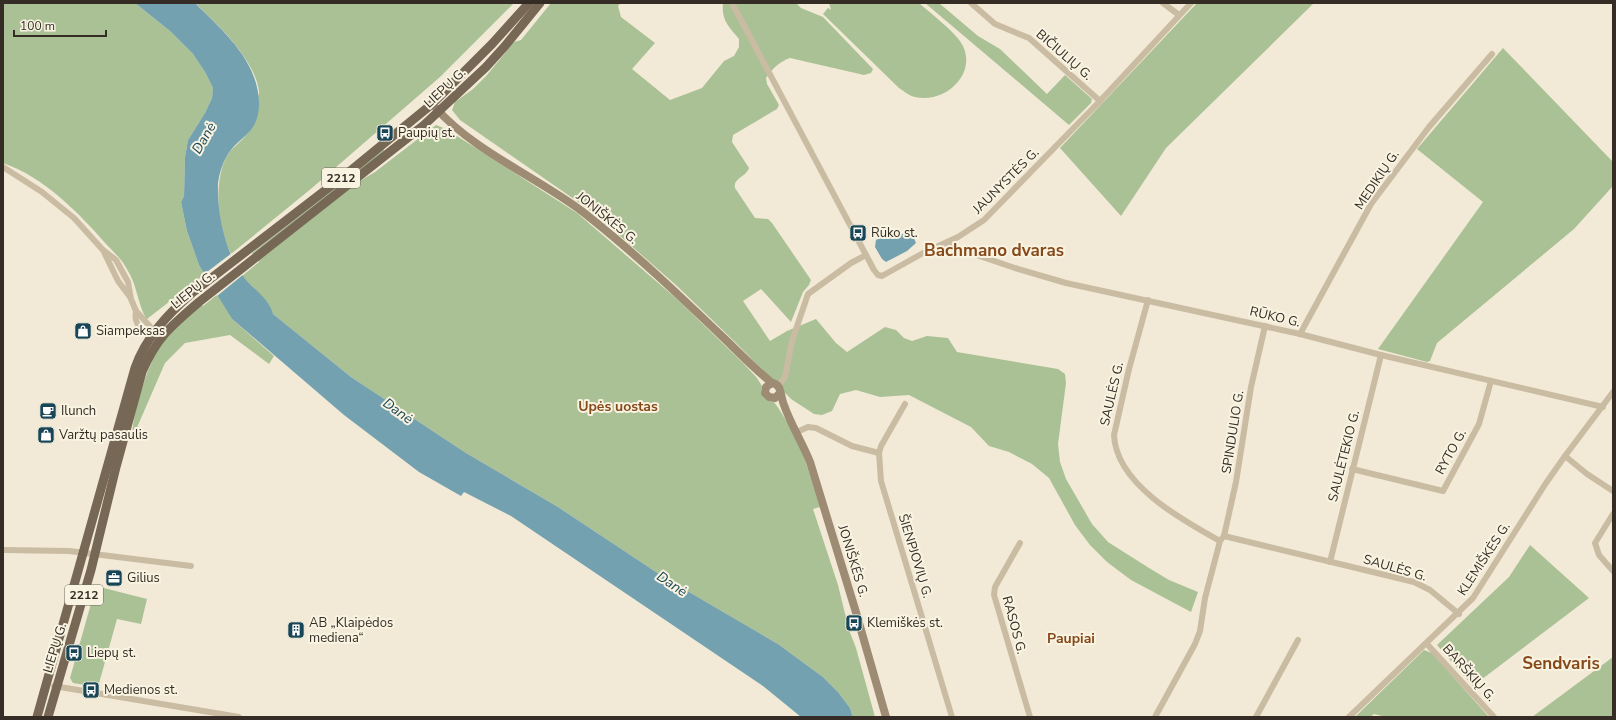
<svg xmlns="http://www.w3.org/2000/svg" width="1616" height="720" font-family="'Nunito Sans',sans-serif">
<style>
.green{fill:#aac196}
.water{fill:#74a1b0}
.pier{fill:#f2ead6}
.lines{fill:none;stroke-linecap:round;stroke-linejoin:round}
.street{stroke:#cabca2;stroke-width:6}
.secondary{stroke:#9d8b73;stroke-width:8}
.primary{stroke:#776755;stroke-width:9}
.labels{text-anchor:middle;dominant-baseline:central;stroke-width:4;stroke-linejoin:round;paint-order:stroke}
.shield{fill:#f9f3e2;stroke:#6f685e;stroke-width:1}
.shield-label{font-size:12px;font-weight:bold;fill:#342c25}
.street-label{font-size:13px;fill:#342c25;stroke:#f9f3e2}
.poi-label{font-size:13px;fill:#342c25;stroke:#f9f3e2;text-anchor:start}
.water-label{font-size:14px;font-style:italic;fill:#194656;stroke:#f9f3e2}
.neighbourhood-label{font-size:14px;font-weight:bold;fill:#86491a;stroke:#f9f3e2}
.district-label{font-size:17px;font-weight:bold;fill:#86491a;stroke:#f9f3e2}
</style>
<rect width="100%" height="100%" fill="#f2ead6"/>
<g class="green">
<path d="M3 3H135L170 31 193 54 205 72 213 88 212 98 205 113 188 140 185 157 184 196 181 202 187 231 199 265 205 274 147 319C139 309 137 285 128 271 123 261 115 253 107 245 79 213 44 177 3 163Z"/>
<path d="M195 3H514L440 77 312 188 231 254C218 228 214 189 224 162 229 148 241 143 249 132 251 128 258 98 259 93 259 86 255 76 252 70 239 44 216 23 195 3Z"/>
<path d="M551 3H620L618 6 621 17 655 43 632 69 670 100 702 88 724 61 734 56 739 47V39C729 27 721 20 723 3H796L801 8 823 17 873 69 871 73 864 75 790 58C779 62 773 68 766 78L767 84 779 105 777 109 733 135 732 142 749 168C746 177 733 178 735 188L755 218 768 219 772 223 811 280 809 285 803 292 791 322 761 289 743 301 770 341 787 331 816 319 836 343 847 352 885 327 896 330 904 338 912 341 927 336 948 338 957 352 1058 369 1065 374 1066 383 1058 444 1060 462 1066 479 1092 524 1108 542 1149 568 1169 580 1198 592 1191 612 1131 580 1107 562 1090 545 1075 525 1049 478 1032 464 1009 452 989 446 971 427 909 395 880 397 856 390 840 394 832 411 822 415 814 414 791 399 734 341 677 286 594 213 460 120 452 110 455 102 473 89 487 75 514 42 521 40Z"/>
<path d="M829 3H919C930 13 957 33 963 46 977 76 943 104 915 97 909 96 904 91 899 88L823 14 828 8 831 10Z"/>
<path d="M925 3H939L978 36 1000 49 1047 94 1065 75 1092 99 1091 103 1069 125Z"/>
<path d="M1197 3H1314L1166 148 1121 216 1060 148Z"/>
<path d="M1503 48 1613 162V186L1574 229 1437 343 1430 361 1427 362 1378 349 1483 202 1417 149Z"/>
<path d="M436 125 446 129 577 213 678 300 743 363 757 378 762 386 761 392 769 401 774 402 779 409 795 435 802 451 820 507 813 509 838 585 849 630 856 648 875 717H853L850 708 838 692 823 677 778 644 665 578 558 507 466 453 351 377 273 314 268 303 242 276 259 262 258 260 348 188 375 172Z"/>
<path d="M383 149 385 151 253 255 252 253Z"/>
<path d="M218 294 232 319 274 356 269 364 230 335 185 343 165 363 132 439C132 413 149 359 165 338 175 326 189 315 201 304L203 306Z"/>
<path d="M1530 545 1589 598 1473 686 1437 645 1509 577Z"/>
<path d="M96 586 147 599 141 624 117 619 98 687 73 683 70 678Z"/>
<path d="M1424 650 1432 653 1489 717H1386L1374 714 1370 717H1355Z"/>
<path d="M1613 657V717H1532Z"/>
</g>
<g class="water">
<path d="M135 3H195C223 31 258 60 259 103 259 114 257 122 250 131 244 138 236 143 231 150 224 158 219 173 218 184 217 214 225 252 243 276 250 286 261 293 268 303 270 306 272 310 273 314L351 377 466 453 558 507 665 578 778 644 823 677 838 692 850 708 853 717H801L763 686 511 516 464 492 461 496 419 472 344 415 232 319 199 265 187 231 181 202 184 196 185 157 188 140 205 113 212 98 213 88 205 72 193 54 170 31Z"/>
<path d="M892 232 913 236 916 243 907 251 886 262 882 259 875 247 876 240Z"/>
</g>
<path class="pier" d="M232 253 244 274 217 296 203 275Z"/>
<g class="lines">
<g class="street">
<path d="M732 3 874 270 878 275 882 276 925 252 958 237 984 220 1100 101 1191 3"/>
<path d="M971 3 995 24 1029 38 1100 101"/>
<path d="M1163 3 1179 15"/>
<path d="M3 167 42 192 74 218 102 249 116 260 128 282 131 299 136 311 156 333"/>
<path d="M944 244 1015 268 1066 283 1300 334 1381 355 1603 407"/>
<path d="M103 250 118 281 130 297"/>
<path d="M1148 300 1129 369 1114 435C1116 484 1182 520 1220 541"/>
<path d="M136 311C133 325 143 332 154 338"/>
<path d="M1300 334 1371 204 1429 127 1492 54"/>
<path d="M779 385 785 377 792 341 808 294 851 263 866 255"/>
<path d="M905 404 881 446 879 453 881 481 952 717"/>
<path d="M797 432 808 427 816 428 852 446 879 453"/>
<path d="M1565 456 1587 474 1613 491"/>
<path d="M1352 469 1443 491 1479 424 1491 381"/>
<path d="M1613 514 1595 543 1599 555 1613 571"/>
<path d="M1224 536 1414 582 1430 590 1459 614"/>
<path d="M1020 543 995 587 994 595 1030 717"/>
<path d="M3 550 69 551 191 566"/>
<path d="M1330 562 1381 355"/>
<path d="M1427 644 1494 717"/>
<path d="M54 686 239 717"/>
<path d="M1155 717 1195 644 1200 631 1205 598 1220 541 1224 536 1236 482 1251 387 1265 326"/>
<path d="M1256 717 1298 640"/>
<path d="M1349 717 1473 598 1546 483 1565 456 1613 392"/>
</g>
<g class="secondary">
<path d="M435 107C473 151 537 177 583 212 634 252 681 297 728 342 742 356 756 370 772 383"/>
<path d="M779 394 775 398 769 397 765 393 766 387 772 383C782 384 780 396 784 405 791 425 802 442 810 462L855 609 886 717"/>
</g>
<g class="primary">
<path d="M37 717 135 368C146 337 167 315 192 293L349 172 432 104 492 44 529 3"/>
<path d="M48 717 91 570 116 467 142 372C157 337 171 326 199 302L424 125 486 67 505 46 540 3"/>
</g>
</g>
<defs>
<symbol id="bus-square" viewBox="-11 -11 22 22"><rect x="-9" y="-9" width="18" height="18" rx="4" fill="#194656" stroke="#f9f3e2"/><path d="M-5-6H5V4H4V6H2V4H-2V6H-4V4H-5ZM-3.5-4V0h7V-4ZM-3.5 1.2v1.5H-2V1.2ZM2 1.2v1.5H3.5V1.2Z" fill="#fff"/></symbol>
<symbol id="shop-square" viewBox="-11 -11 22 22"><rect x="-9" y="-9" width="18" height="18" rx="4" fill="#194656" stroke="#f9f3e2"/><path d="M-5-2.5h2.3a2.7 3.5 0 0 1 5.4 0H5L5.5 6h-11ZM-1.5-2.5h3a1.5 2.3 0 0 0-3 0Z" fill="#fff"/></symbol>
<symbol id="cafe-square" viewBox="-11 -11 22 22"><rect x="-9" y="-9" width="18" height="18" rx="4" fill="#194656" stroke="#f9f3e2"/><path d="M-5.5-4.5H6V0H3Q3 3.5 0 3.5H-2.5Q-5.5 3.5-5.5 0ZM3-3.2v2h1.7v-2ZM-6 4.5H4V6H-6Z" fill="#fff"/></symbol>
<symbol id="office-square" viewBox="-11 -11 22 22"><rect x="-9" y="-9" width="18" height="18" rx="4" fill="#194656" stroke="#f9f3e2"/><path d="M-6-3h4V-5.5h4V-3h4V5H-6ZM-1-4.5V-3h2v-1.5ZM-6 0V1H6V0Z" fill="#fff"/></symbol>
<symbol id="building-square" viewBox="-11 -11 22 22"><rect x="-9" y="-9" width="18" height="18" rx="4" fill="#194656" stroke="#f9f3e2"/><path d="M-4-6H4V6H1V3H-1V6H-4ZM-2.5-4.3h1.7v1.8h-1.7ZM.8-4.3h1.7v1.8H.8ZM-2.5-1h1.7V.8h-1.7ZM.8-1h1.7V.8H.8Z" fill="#fff"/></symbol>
</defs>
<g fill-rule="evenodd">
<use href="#bus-square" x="375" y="123" width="20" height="20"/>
<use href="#bus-square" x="848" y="223" width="20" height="20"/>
<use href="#shop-square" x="73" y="321" width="20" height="20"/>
<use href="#cafe-square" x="38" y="401" width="20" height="20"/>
<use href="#shop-square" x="36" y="425" width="20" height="20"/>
<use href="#office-square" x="104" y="568" width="20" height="20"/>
<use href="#bus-square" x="844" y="613" width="20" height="20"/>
<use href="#building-square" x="286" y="620" width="20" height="20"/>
<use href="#bus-square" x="64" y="643" width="20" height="20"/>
<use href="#bus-square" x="81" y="680" width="20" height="20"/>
</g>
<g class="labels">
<g class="shield">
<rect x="322" y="168" width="38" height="20" rx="3"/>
<rect x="65" y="585" width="38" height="20" rx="3"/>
</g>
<g class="shield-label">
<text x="341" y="178">2212</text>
<text x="84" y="595">2212</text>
</g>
<g class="street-label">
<text transform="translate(1064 55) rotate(41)">BIČIULIŲ G.</text>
<text transform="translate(445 88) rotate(-43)">LIEPŲ G.</text>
<text transform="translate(1377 180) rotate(-56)">MEDIKIŲ G.</text>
<text transform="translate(1006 181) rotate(-45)">JAUNYSTĖS G.</text>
<text transform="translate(607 218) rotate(39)">JONIŠKĖS G.</text>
<text transform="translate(193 290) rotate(-39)">LIEPŲ G.</text>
<text transform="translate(1275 317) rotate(13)">RŪKO G.</text>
<text transform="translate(1112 394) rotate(-77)">SAULĖS G.</text>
<text transform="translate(1233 432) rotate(-81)">SPINDULIO G.</text>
<text transform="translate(1451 452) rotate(-61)">RYTO G.</text>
<text transform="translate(1344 456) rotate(-76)">SAULĖTEKIO G.</text>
<text transform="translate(915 556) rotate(73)">ŠIENPJOVIŲ G.</text>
<text transform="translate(1484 559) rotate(-57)">KLEMIŠKĖS G.</text>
<text transform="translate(853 561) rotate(73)">JONIŠKĖS G.</text>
<text transform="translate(1395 568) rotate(16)">SAULĖS G.</text>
<text transform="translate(1014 625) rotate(75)">RASOS G.</text>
<text transform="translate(55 648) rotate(-73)">LIEPŲ G.</text>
<text transform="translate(1469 673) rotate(48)">BARŠKIŲ G.</text>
</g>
<g class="poi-label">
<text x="398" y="133">Paupių st.</text>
<text x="871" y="233">Rūko st.</text>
<text x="96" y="331">Siampeksas</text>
<text x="61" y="411">Ilunch</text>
<text x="59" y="435">Varžtų pasaulis</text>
<text x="127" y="578">Gilius</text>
<text x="309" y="623">AB „Klaipėdos<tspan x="309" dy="15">mediena“</tspan></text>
<text x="867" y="623">Klemiškės st.</text>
<text x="87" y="653">Liepų st.</text>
<text x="104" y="690">Medienos st.</text>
</g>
<g class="water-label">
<text transform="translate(204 138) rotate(-60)">Danė</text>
<text transform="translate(398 411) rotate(36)">Danė</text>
<text transform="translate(672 584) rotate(34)">Danė</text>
</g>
<g class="neighbourhood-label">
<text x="618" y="406">Upės uostas</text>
<text x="1071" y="638">Paupiai</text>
</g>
<g class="district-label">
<text x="994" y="250">Bachmano dvaras</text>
<text x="1561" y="663">Sendvaris</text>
</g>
</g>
<rect width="1616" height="720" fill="none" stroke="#342c25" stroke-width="8"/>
<path d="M14 30v6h92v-6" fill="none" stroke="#342c25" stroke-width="2"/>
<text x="20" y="30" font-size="12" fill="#342c25" stroke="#f9f3e2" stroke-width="3" paint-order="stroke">100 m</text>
</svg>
